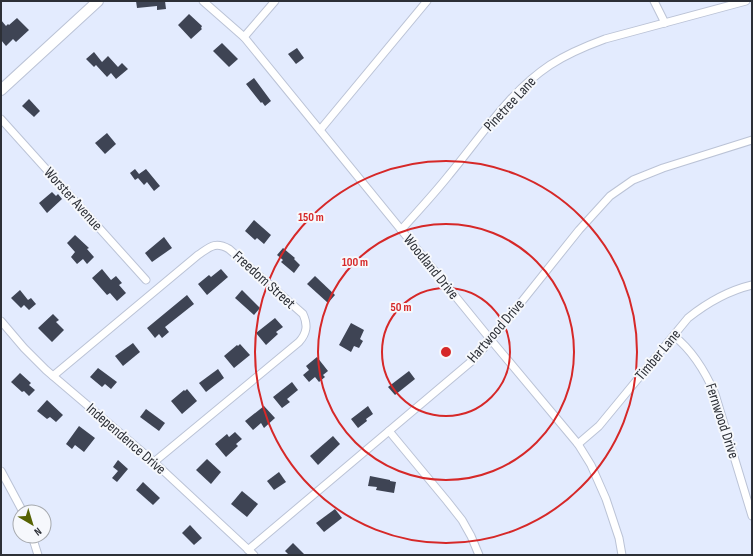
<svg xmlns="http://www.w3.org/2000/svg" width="753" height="556" font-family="'Sofia Sans Condensed',sans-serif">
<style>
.building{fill:#3e4454}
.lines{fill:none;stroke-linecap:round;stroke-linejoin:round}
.street-casing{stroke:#bbc3d6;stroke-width:9}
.secondary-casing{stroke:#bbc3d6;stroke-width:12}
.street{stroke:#fff;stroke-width:7}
.secondary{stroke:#fff;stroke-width:10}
.ring{fill:none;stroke:#d62828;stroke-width:2}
.labels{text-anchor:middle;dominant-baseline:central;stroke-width:4;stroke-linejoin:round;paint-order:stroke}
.street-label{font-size:15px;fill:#2c2f36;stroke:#f6f8fc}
.centre{fill:#d62828;stroke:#f6f8fc;stroke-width:2}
.ring-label{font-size:12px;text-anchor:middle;font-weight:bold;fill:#d62828;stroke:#f6f8fc;stroke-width:4;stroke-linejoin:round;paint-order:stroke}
</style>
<rect width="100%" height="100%" fill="#e3ebfe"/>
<g class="building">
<path d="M136 1H165L166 9 157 10V6L137 8Z"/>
<path d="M189 14 202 26 201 28 202 29 191 39 178 25Z"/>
<path d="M17 18 29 30 16 42 13 39 6 46 1 40V20L6 26 8 24 9 25Z"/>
<path d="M222 43 238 59 229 67 213 51Z"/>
<path d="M297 48 304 58 296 64 288 54Z"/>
<path d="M94 52 102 62 108 56 118 67 122 63 128 69 116 79 111 73 107 77 96 65 94 67 86 59Z"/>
<path d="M254 78 271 101 265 106 262 102 261 103 246 84Z"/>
<path d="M29 99 40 111 34 117 22 106Z"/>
<path d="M107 133 116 144 105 154 95 143Z"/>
<path d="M135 169 139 174 146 169 160 186 154 191 147 182 144 185 138 178 135 180 130 173Z"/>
<path d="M52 192 56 196 58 194 62 199 47 213 39 203Z"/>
<path d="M254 220 271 235 264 244 257 238 255 240 245 231Z"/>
<path d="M75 235 89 248 87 249 94 257 87 264 83 259 77 264 71 257 75 252 67 243Z"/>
<path d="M164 237 172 248 152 262 145 253Z"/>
<path d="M283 248 295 258 294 259 300 265 294 273 281 262 283 260 277 255Z"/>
<path d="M102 269 111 280 116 276 122 283 119 285 126 293 117 301 110 293 107 295 92 278Z"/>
<path d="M221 269 228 277 207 295 198 284 209 275 211 277Z"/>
<path d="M315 276 335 295 328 303 307 284Z"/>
<path d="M20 290 28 300 31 298 36 304 29 310 24 305 21 308 11 298Z"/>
<path d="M242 290 260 308 254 315 235 298Z"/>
<path d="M187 295 194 304 165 327 169 332 162 338 159 334 155 338 147 328Z"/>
<path d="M53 314 59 320 56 322 64 330 52 342 38 328Z"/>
<path d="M275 318 283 327 276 332 278 334 266 345 256 333Z"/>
<path d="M351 323 364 330 360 339 363 341 359 348 354 346 351 352 339 345Z"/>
<path d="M133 343 140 352 123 366 115 356Z"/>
<path d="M240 344 250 355 234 368 224 356 237 345 238 346Z"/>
<path d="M317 357 328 371 323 375 325 377 319 382 315 377 309 382 303 375 309 370 306 366Z"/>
<path d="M98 368 117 382 111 389 105 384 102 387 90 377Z"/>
<path d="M218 369 224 378 206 392 199 383Z"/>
<path d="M409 371 415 379 395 395 388 387Z"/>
<path d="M20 373 31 383 29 385 35 390 29 396 24 391 22 392 11 382Z"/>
<path d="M292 382 298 390 287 399 290 402 282 408 273 397Z"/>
<path d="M187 389 197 401 182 414 171 401 184 390 185 391Z"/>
<path d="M47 400 63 415 56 422 50 417 47 419 37 411Z"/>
<path d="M264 406 275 418 264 428 261 423 253 430 245 421Z"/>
<path d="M368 406 373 414 366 419 367 421 358 428 351 419Z"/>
<path d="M146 409 165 423 159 431 140 417Z"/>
<path d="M79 426 95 438 84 452 75 445 72 449 66 444Z"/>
<path d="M235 432 242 439 236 444 238 446 226 457 215 444 227 434 229 437Z"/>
<path d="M333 436 340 444 318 465 310 456Z"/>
<path d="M207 459 221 472 211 484 196 470Z"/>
<path d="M118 460 128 469 117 482 112 478 118 471 113 467Z"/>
<path d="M279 472 286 482 274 490 267 481Z"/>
<path d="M370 476 390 480V481L396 482 394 493 376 490 377 487 368 486Z"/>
<path d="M143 482 160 498 153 505 136 490Z"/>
<path d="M242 491 258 504 247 517 231 504Z"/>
<path d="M335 509 342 518 324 532 316 523Z"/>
<path d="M190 525 202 538 194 545 182 533Z"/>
<path d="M293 543 305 555H289L285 551Z"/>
</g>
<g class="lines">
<defs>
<g id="street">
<path d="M203 1 244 37 491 340 578 444 591 465 606 499 619 538 622 555"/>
<path d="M654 1 665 23"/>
<path d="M244 37 275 1"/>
<path d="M1 119 146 280"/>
<path d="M320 130 427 1"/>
<path d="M401 230C417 212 434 194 449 175 481 137 508 93 550 65 567 54 586 46 605 39L746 1"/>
<path d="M1 321 24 348 46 370 154 462 254 555"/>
<path d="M674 336C693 351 705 371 715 394L752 516"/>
<path d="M53 376 198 255C210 247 215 241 229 249L303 314C308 325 307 333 299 342L154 462"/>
<path d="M389 431 447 501 462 520 471 536 479 555"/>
<path d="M578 444 599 426 688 318C708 302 727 291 752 285"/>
<path d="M1 471 23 512"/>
<path d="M32 536 38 555"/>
<path d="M248 550 473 360 491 340 579 230 610 196 633 180 663 168 752 140"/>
</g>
<path id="secondary" d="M1 90 98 1"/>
</defs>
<use href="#street" class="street-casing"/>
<use href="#secondary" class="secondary-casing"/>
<use href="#street" class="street"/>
<use href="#secondary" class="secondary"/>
</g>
<g class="ring">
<circle cx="446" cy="352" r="64"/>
<circle cx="446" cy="352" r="128"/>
<circle cx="446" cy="352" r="191"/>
</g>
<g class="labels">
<g class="street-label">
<text transform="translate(510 104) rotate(-47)">Pinetree Lane</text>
<text transform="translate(73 199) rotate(48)">Worster Avenue</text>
<text transform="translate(431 267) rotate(51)">Woodland Drive</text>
<text transform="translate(264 280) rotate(42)">Freedom Street</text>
<text transform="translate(496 331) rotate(-49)">Hartwood Drive</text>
<text transform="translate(658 355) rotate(-50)">Timber Lane</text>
<text transform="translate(722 421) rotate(72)">Fernwood Drive</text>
<text transform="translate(126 439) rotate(41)">Independence Drive</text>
</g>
</g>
<circle cx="446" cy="352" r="6" class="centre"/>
<g class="ring-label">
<text x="311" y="221">150 m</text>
<text x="355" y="266">100 m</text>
<text x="401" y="311">50 m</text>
</g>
<rect width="753" height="556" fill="none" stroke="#2c2f36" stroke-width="4"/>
<g transform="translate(32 524) rotate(142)"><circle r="19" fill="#f6f8fc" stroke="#a5a8ad"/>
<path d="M0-3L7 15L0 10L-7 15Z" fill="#576303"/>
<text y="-6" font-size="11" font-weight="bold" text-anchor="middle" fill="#2c2f36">N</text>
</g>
</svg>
